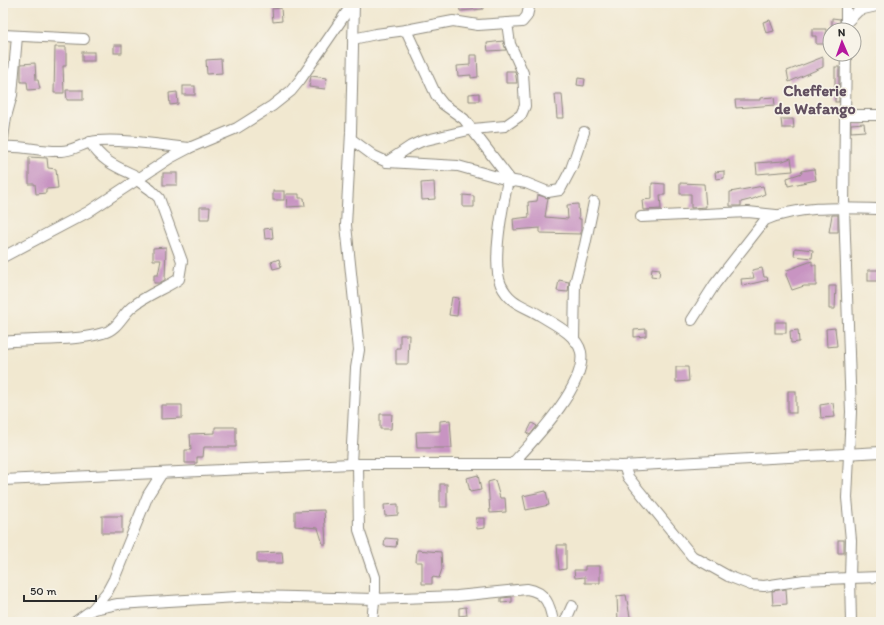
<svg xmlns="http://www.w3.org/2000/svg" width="884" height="625" font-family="Itim,sans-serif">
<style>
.building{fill:#c894c2}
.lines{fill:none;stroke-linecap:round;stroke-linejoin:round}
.minor-casing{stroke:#8e8a7e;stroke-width:12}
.minor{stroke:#fff;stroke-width:10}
.labels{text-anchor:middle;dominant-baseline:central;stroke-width:3.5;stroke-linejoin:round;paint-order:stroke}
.quarter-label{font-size:16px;font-weight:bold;fill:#625060;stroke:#f7f3e8}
</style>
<rect width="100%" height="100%" fill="#f7f3e8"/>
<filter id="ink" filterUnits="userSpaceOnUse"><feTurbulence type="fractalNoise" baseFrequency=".025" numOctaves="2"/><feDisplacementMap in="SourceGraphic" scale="8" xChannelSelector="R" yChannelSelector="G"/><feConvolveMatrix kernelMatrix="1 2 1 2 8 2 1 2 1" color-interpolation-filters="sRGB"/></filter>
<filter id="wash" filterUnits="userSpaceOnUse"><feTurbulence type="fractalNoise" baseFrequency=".012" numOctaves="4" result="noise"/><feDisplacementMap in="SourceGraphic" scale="16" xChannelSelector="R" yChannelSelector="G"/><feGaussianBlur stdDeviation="0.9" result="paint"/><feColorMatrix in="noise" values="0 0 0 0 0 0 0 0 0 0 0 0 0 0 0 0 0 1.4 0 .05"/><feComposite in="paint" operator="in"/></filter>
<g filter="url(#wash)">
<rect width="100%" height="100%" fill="#f1e8d0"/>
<g id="blocks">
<g class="building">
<path d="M459 3H483V9L460 11Z"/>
<path d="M281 8 282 21 273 22 272 9Z"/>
<path d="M832 18 840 19V26H832Z"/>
<path d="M770 20 774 31 766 33 763 22Z"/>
<path d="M812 29H826L827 44H816V36H812Z"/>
<path d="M503 41 506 50 488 51 487 43Z"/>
<rect x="114" y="45" width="8" height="8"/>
<path d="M55 47H66V66H63L64 93H54Z"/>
<rect x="82" y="52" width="12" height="9"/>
<path d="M470 55H477L478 77 471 78V75L458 76 457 66 470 65Z"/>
<path d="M823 57V67L789 82 787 71Z"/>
<path d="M221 59 222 73 207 74 206 60Z"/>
<path d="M35 63 36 80H38L40 89 28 90 27 82H21V64Z"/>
<rect x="835" y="67" width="4" height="35"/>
<path d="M506 71H515L517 83H506Z"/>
<path d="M311 76 327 78 325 89 309 87Z"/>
<path d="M578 78 585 79 584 86 577 85Z"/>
<rect x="183" y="86" width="12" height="9"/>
<path d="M66 90H83V100H67Z"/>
<path d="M177 92 178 104 170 105 169 93Z"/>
<path d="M479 93V101H469V94Z"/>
<path d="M555 94H562L564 118H557Z"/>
<path d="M774 97 775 105 736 108 735 100H760V98Z"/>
<path d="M781 119H793L794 128H782Z"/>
<path d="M864 123 865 131 851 132V124Z"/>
<path d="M29 157 47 158 48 168 56 169 58 188 46 189V193L36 194 35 184H29Z"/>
<path d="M791 158 793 171 757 174 756 163 783 161Z"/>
<path d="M814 169 816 180 788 186 787 178 802 173 801 171Z"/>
<path d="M724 171V178L716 179 715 172Z"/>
<rect x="163" y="173" width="14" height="12"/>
<path d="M434 182 435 199 422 200 421 183Z"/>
<path d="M652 183 665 184V195H660L661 209 643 210 642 200 652 199Z"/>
<path d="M680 183 704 184 706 207 691 208V194H680Z"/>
<path d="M763 186 765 194 753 199 741 202V206H730V192Z"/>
<rect x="273" y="191" width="11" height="9"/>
<path d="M286 194H299V198H304L305 206 287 207Z"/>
<path d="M463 195 474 196V207H463Z"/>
<path d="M538 195 548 198 545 217 568 219 567 205 578 204 579 219H581V234L540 233V228L514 230 513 219 529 217 528 202 537 201Z"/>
<path d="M200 207H210L209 219H200Z"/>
<path d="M832 215H838V232H829Z"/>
<path d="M272 228 273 238 265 239 264 229Z"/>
<path d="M166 247 165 280 159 283H154V275H158L161 260H153V248Z"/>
<path d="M795 248 813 250 812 258 794 256Z"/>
<path d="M279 259 281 267 273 269 271 262Z"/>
<path d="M812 261V265H816V286H804L792 290 786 275 787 270Z"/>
<path d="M652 268 660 269 659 277 651 276Z"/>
<path d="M762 268 764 277H767L768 280 742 286 741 279 754 278 752 270Z"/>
<rect x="868" y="270" width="13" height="11"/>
<path d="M559 280 569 282 568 292 557 291Z"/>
<path d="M829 286H836L835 309H829Z"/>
<path d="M452 297 459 298 457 316 449 315Z"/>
<rect x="775" y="322" width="11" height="11"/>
<path d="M835 328 837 346 827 347 826 329Z"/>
<path d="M646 329V336L634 337V330Z"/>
<path d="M798 330 799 342 791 343 790 331Z"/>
<path d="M400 335H409L408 364H396V348H400Z"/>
<path d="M676 367H688L689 381 676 382Z"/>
<rect x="788" y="391" width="8" height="22"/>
<path d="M833 403 835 417 821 418 820 405Z"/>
<path d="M161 405H182V418L161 419Z"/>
<path d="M380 414H392L391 429H380Z"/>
<path d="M450 420 452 448H417L416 432 440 431V421Z"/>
<path d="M532 423 537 426 530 435 527 433Z"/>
<path d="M215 427H236V447H204L203 457H197V463H185V450H191L190 434 215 433Z"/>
<path d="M478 475 481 490 470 492 467 478Z"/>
<path d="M495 480 500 498H505L506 512 490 513 488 482Z"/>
<rect x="440" y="484" width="7" height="23"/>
<path d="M546 491 549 505 526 510 523 496Z"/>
<path d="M398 504V515L385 516 384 505Z"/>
<path d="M324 510 326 544H323L318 528 295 526V511Z"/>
<rect x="102" y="516" width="20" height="17"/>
<path d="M476 518H485V528L477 529Z"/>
<path d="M385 538 397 539 396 547 384 546Z"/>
<rect x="838" y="540" width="6" height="13"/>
<path d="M557 545H566V569L559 570Z"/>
<path d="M417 550 441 552 442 569 439 578 432 577V584H422V562H416Z"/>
<path d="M282 552 283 563H257V553Z"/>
<path d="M585 566H600V583H585V577L575 578 574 570H585Z"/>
<path d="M786 589 787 604 773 605 772 591Z"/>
<path d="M626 595 631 622H618L617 596Z"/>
<path d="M512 597V602L501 603V598Z"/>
<path d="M466 607 467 615 459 616V608Z"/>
</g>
</g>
</g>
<g filter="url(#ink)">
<use href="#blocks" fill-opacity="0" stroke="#8e8a7e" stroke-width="1"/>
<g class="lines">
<defs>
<g id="minor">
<path d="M846 23 859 10 881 5"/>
<path d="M846 24V3"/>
<path d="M406 30 453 21 478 25 522 22 527 16 530 3"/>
<path d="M3 35 84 39"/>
<path d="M353 39 376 34 406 30 436 95 443 104 464 119 512 182"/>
<path d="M846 54 845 115H881"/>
<path d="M845 115 844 208 851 412 847 498 851 540 850 578 881 577"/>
<path d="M3 138 6 117 12 95 17 36"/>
<path d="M351 139 374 156 387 162 458 166 508 180C503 205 491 262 501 285 511 305 524 305 541 316 554 324 577 335 581 352 587 385 533 441 512 464"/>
<path d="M90 142C103 163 118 167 140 178"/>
<path d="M3 147C23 145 41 152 61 151 74 151 84 142 97 141 127 139 159 145 189 148"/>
<path d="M387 162 411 146 422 141 473 129 505 126 521 115 525 106 523 73 510 44 507 23"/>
<path d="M508 180 526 183 548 192 560 190 571 169 584 132"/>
<path d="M641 217 748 212 776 215"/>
<path d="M3 257 88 212 170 158 189 148 237 128 272 106 291 91 300 80 353 3"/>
<path d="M692 320 715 284 765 220C802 205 842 208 881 209"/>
<path d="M574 340 575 283 585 245 594 202"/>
<path d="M3 342C35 338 73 342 103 333 117 330 122 315 132 307 146 295 164 289 179 279L182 261 159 198 151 190 137 180"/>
<path d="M351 464 356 368 359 350 346 225 351 132 354 3"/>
<path d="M358 465 359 530 375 577V591L372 622"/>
<path d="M624 466 628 477 692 556 728 576 751 585 764 586 804 580 850 578 851 622"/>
<path d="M3 480 351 464H554L622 466 881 452"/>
<path d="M93 609 107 592 114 579 148 495 162 473"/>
<path d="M75 622 93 609 118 604 254 596 374 599 457 596 527 589C546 592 550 605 553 622"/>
<path d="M565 622 572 606"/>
</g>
</defs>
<use href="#minor" class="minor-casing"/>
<use href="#minor" class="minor"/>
</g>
</g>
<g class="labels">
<g class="quarter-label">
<text x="815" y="90">Chefferie<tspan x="815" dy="18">de Wafango</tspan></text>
</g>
</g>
<rect width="884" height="625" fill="none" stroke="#f7f3e8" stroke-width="16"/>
<g transform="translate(842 42) rotate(358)"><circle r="19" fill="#f7f3e8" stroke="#a5a39c"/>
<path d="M0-3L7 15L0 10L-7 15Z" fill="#b5179e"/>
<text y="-6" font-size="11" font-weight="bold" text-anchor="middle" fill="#2b2b2b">N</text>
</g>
<path d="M24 595v6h72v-6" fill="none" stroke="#2b2b2b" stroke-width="2"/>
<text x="30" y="595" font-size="12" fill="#2b2b2b" stroke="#f7f3e8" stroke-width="3" paint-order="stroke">50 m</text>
</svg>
